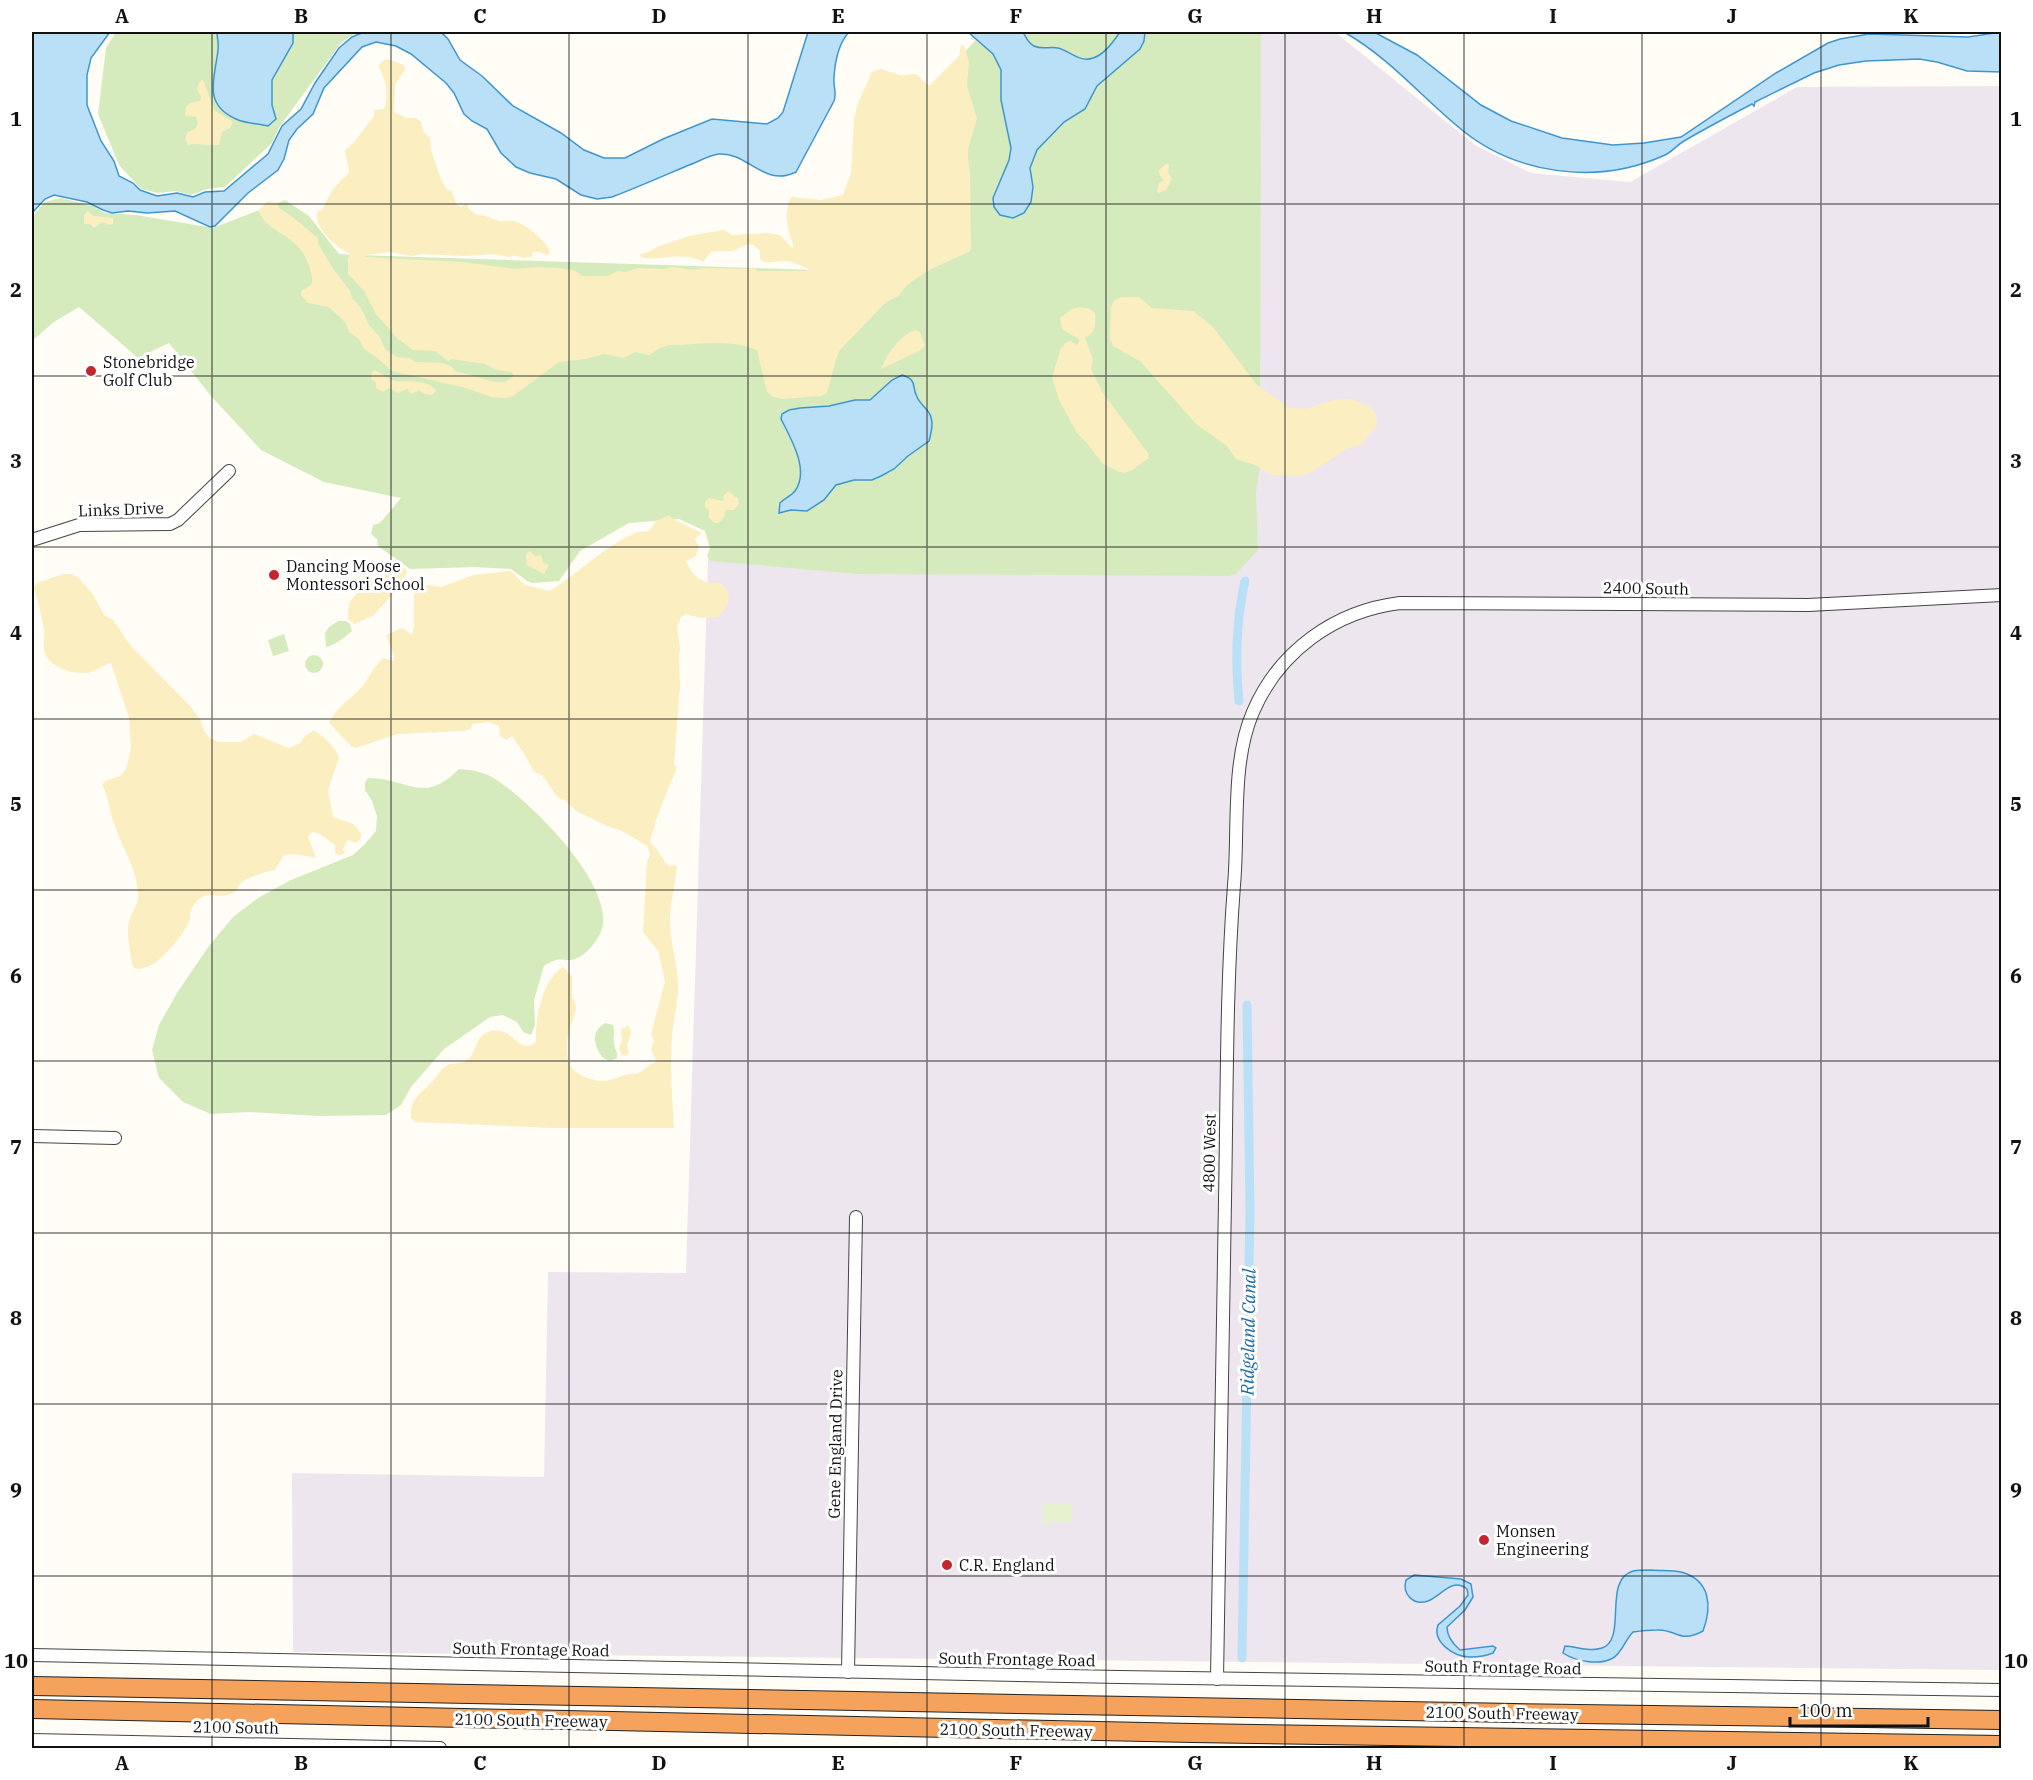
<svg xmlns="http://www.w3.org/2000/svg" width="2033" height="1780" font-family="'IBM Plex Serif',serif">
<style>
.industrial{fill:#eee6ef}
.green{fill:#d5ebbd}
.sand{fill:#fbeec1}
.pitch{fill:#e6f2cf}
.water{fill:#b9e0f7;stroke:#3f96cf;stroke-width:1.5}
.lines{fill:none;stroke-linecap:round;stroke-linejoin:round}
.canal{stroke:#b9e0f7;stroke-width:9}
.minor-casing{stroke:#444;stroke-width:14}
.highway-casing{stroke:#222;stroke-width:20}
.minor{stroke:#fff;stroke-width:12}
.highway{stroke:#f5a25d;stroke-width:18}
.grid{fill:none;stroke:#111;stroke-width:1.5;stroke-opacity:0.55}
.poi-dot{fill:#c4262e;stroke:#fff;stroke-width:2}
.labels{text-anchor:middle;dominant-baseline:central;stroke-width:6;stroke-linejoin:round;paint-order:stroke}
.poi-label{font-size:16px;fill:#111;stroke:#fff;text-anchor:start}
.street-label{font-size:16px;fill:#111;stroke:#fff}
.water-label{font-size:18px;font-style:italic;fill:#1768a6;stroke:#fff}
.neatline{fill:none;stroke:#111;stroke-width:2}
.grid-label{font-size:20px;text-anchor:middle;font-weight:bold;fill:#111}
</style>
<rect width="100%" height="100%" fill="#fffdf5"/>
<path class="industrial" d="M1255 32H1335L1475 145 1531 173 1630 182 1797 87 2001 86V1670L293 1652 292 1473 544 1477 548 1272 686 1273 708 558Z"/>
<g class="green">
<path d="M116 32H357L341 43 280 126 272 143 225 187 207 189 191 195 175 191 158 193 141 189 119 165 98 114 106 48Z"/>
<path d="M983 32H1261L1260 466 1256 492 1258 550 1236 574 1228 576 857 574 711 561 707 556 710 548 705 531 679 519 629 523 580 551 559 581 532 583 527 581 511 569 474 567 410 569 378 546 377 539 371 534 373 525 380 523 401 498 324 482 261 450 211 396 169 343 138 358 79 307 54 322 32 341V216L45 202 61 198 93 206 105 213 136 215 213 228 285 200 309 216 339 254 355 255 816 270 962 55Z"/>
<path d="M338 621H346L350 624 352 631C346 636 334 646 326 647L325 633 329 627Z"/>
<path d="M284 634 289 651 273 656 268 640Z"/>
<circle cx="314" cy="664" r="9"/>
<path d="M459 769C470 770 480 771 490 776 526 796 622 890 600 934 594 945 583 959 570 960 566 960 560 959 556 960 552 961 547 964 544 966L534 1000 535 1025 531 1035 523 1032 517 1022 503 1015 490 1017 444 1049 411 1087 401 1105 386 1115 320 1116 249 1112 211 1114 183 1102 159 1078 152 1050 159 1025 177 993 209 946 233 917 258 898 291 880 353 855 365 844 376 831 377 816 372 801 365 790V783L368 778C406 777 423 806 459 769Z"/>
<path d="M605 1023 613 1025C615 1031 613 1038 614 1044 615 1050 618 1052 617 1058L610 1061 603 1058C594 1046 590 1032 605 1023Z"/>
</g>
<g class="sand">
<path d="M961 45 964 46 969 61 967 86 977 118 968 149V159L970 173 971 249 969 252 931 269 908 284 898 296 885 303 840 350 837 356 827 393 821 396 783 399 773 397 767 392 757 350C728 338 699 345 669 345L662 347 649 355 635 352 624 358 604 354 586 359 559 362 513 396 506 398 491 397 466 388 392 371 375 356 364 349 359 339 349 332 346 323 329 307 308 303 301 295V291L311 285C314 278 311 274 309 266 298 232 271 237 258 211L268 201 277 203 279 208C289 213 308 230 318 238V243L332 267 350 291 352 298 361 308 369 325 379 336 386 350 397 357 409 358 416 362 442 363 451 366 455 371 495 382H505L514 376 512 372 497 370 485 364 452 359 448 361 435 351 413 350 397 338 376 314 364 291 348 274V259L350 254C337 247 314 230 317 212L322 210 333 189 349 172 345 150C357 141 364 128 374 116V110L384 109C389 96 386 78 378 66L384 60 387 59 404 65 405 70 395 85 394 112 406 118H416L421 122 423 131 430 138 431 150 441 179 447 190H451L457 205 461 207 467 203 469 209 476 215C484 214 492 219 500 221 504 222 510 220 514 221 524 223 549 243 550 252L548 255 539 252H533L532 257 522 258 515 255 510 257 494 254 463 256 423 254 412 256 390 252 367 255 365 257 462 262 515 269 535 267 559 268 576 271 582 276H607L618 271 625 272 638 268 665 269 671 267 695 270 703 268 749 269 753 267 758 271H805L809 269C801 266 792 261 784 261 776 261 772 263 763 262L760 258V251C749 239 747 246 735 250 728 253 719 250 711 252L703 262C684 250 661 262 641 257L640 254 649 252 657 247 689 236 724 230 732 235 768 233 780 235 793 249C794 243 791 241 790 235 786 223 785 208 791 197L821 200 843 195 851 173 854 119 858 103 872 72 881 69 900 75 916 74 929 86 959 56Z"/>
<path d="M203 79 214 110 233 122 230 128 222 132 219 145C207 147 199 142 188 145L185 138 188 132 195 129 198 123 196 117 185 116 186 107 190 103 200 101 201 97 197 89 199 83Z"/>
<path d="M1167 163 1169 165 1168 173 1172 179 1166 190 1159 193 1157 190 1159 183 1164 180 1160 176 1159 170Z"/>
<path d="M87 211 94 216 113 218V224L110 225 102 222 94 228 90 224H84V215Z"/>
<path d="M1121 297H1139L1152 308 1193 311 1212 326 1257 385 1289 408 1306 409 1333 400 1351 399 1370 407 1376 415 1377 425 1362 444 1346 449 1312 472 1301 476 1272 475 1255 465 1236 459 1227 446 1196 424 1141 362 1113 346 1110 338 1111 306 1114 301Z"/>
<path d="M1079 307 1088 308 1095 313C1096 325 1096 332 1085 338L1093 359 1091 369 1103 393 1148 453 1149 458 1132 470 1125 473 1119 472 1103 464 1086 442 1077 433 1059 400 1052 377 1061 348 1067 342 1071 341 1077 345 1080 340 1062 329 1060 318 1070 310Z"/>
<path d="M915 330 920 332 925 346 919 351 881 369C887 354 899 336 915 330Z"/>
<path d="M374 370C382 373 388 380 396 381 407 382 430 379 436 391L432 395 425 394 419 390 411 394 407 389 398 393 389 388 383 392 376 388V382L371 379 372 372Z"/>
<path d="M729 491 734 496 738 498 739 504 734 510H726L724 517 719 523H714L709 518V511L705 507V502L709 498 723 501 724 495Z"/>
<path d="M669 515 673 519 702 533 695 539 699 546 696 556 686 561C693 578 703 584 721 583 733 595 730 605 718 617L700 618 686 614 681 617 677 627 680 648 679 659 680 686 674 765 677 767 655 822C655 830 650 835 651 843 659 850 662 860 669 866L675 865 677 867C675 885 670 903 670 922 670 945 679 966 678 990 678 1005 673 1020 672 1036 670 1066 672 1097 674 1128H554L415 1122 411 1118C409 1098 423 1092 434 1080 438 1075 441 1069 446 1066 453 1062 462 1065 469 1059 477 1050 476 1034 491 1031 516 1027 517 1056 536 1042 535 1019 542 980 563 967L572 976V997C581 1008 572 1019 569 1031 563 1060 569 1077 600 1081 612 1082 619 1075 631 1074 636 1073 635 1075 640 1072 646 1069 648 1064 655 1063L656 1060 651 1050 654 1041 651 1034 665 981 658 951 643 932 647 862 650 854 647 846 622 831 607 826 576 811 565 800 558 798 542 775 534 772 523 752 512 736 507 740 500 736 499 726 488 722 472 724 471 729 463 731 397 734 356 748 351 746 329 723C336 708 348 701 359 690 369 680 372 668 383 658L394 661V656L386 635 402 628 412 635 414 627V593L419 588 427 585 442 587 473 575 511 571 525 585 550 591C578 573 604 547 635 533 639 531 645 532 649 531L656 521Z"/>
<path d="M530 551 535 556 541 555 543 563 549 565 544 574 527 565 526 554Z"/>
<path d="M368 560 371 562 370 577 374 580 393 564 405 568 407 572 391 596 374 615 355 624 348 619 349 603 359 590 365 577Z"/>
<path d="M64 574H72L79 578 94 596 104 615 113 620 131 646 192 708 200 719 204 731 210 738 218 742H241L254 734 289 748 300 743 304 737 314 730C324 737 335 746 339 758L328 790 333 817 353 824 361 833V838L356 843 348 840 345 844 343 850 345 853 339 855 335 853V845L320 834 313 832 308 836 316 858 296 854 284 855 275 870C267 871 245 878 240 884 234 891 242 887 234 892 219 903 202 883 190 913 194 924 166 955 156 962 151 966 144 968 139 969L134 968 132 964C130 951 126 934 129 922 131 913 138 905 138 896 138 871 124 851 116 829 110 815 109 798 102 784L106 781 120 776 126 769 131 748 129 718 111 663C102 665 95 673 85 673 72 674 49 667 45 653 42 646 45 637 44 630 42 616 38 602 34 588L36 583Z"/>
<path d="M628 1025 631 1032 627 1046 629 1053 626 1056 622 1055 619 1048 622 1040 621 1030Z"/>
</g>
<path class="pitch" d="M1043 1504H1072V1522L1048 1521 1047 1525H1042Z"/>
<g class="water">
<path d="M32 32H110L91 58 87 75V105L101 141 114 161 119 176 133 183 140 190 157 196 177 193 193 197 205 192 224 191 268 154 282 126 301 109 315 83 339 48 352 37 364 32H441L448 39 460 60 482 76 513 106 561 133 584 150 604 158H625L663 139 712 119 767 124 778 118 783 112 808 32H849C839 43 835 62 834 77 833 86 837 93 834 101L796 172C764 188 748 152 719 154 709 155 698 162 689 165 663 176 638 187 612 197L597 199 581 195 556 179 530 173 516 167 501 153 487 129 472 121 464 114 454 93 446 83 411 54 396 46 376 42 362 47 324 88 313 114 297 129 289 140 284 159 278 170 248 193 215 226 210 227 175 211 147 213 128 211 112 213 103 210 87 202 54 195 45 199 32 213Z"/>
<path d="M217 32H293V43L272 80V105L276 119 268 126C258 123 246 124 236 119 202 104 215 78 218 50 219 44 217 38 217 32Z"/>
<path d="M968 32H1023C1026 37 1028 43 1034 46 1042 50 1050 46 1058 48 1070 51 1080 63 1093 58 1104 55 1114 41 1120 32H1145L1144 41 1140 49 1097 86 1085 109 1064 122 1037 150 1030 168 1033 187 1031 202 1024 213 1013 218 1000 215 994 207 993 198 1009 160 1011 148 1001 100V70L993 54Z"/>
<path d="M1344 32H1374L1417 55 1481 105 1511 121 1562 138 1613 145 1644 143 1681 137 1776 73 1828 43 1840 39 1869 34 1968 37 2001 32V72L1967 71 1937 62 1919 59 1866 61 1839 65 1814 73 1755 102 1754 106 1752 104C1729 116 1706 128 1684 141 1677 145 1673 151 1665 155 1597 186 1513 175 1456 125 1418 93 1388 57 1344 32Z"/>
<path d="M902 375C918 380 911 385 917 397 919 402 923 405 926 409 935 418 932 430 929 441L908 456 894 469 881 476 872 480H854L836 485 824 500 807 511 791 510 779 513 780 503C785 498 791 496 795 491 810 470 791 439 781 419L782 414 789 410 800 408 829 406 855 400H870L892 380Z"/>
<path d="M1651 1570C1661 1571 1672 1570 1681 1572 1711 1580 1712 1607 1703 1631 1679 1644 1677 1629 1657 1630 1649 1630 1640 1631 1633 1632 1625 1640 1622 1653 1613 1658 1599 1666 1575 1661 1563 1653L1565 1646C1578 1647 1590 1652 1602 1648 1628 1639 1602 1580 1633 1571 1638 1570 1646 1570 1651 1570Z"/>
<path d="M1414 1575 1461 1579 1471 1584 1473 1597 1465 1610 1447 1627C1447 1637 1453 1644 1460 1650L1493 1646 1496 1648 1493 1653C1486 1656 1477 1657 1470 1657 1454 1657 1432 1642 1438 1625L1460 1606 1468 1595 1467 1589C1452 1577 1441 1596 1428 1601 1413 1606 1402 1594 1406 1580Z"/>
</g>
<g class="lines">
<g class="canal">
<path d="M1239 701C1235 661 1236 621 1245 581"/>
<path d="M1242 1658 1250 1211 1247 1005"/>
</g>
<defs>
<g id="minor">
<path d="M32 540 79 525 170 524 178 520 229 471"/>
<path d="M32 1136 115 1138"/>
<path d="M32 1655 1119 1677 2002 1690"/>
<path d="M848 1672 856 1217"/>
<path d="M1217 1679C1220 1519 1222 1360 1225 1200 1227 1095 1226 990 1234 885 1239 831 1231 762 1253 712 1279 651 1335 611 1400 603L1808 605 2002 595"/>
<path d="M32 1740 440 1748"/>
</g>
<g id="highway">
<path d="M32 1686 1514 1713 2002 1720"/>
<path d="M32 1709 1193 1733 2002 1745"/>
</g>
</defs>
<use href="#minor" class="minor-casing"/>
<use href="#highway" class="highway-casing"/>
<use href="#minor" class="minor"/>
<use href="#highway" class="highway"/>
</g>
<path class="grid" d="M212 32V1748M391 32V1748M569 32V1748M748 32V1748M927 32V1748M1106 32V1748M1285 32V1748M1464 32V1748M1642 32V1748M1821 32V1748M32 204H2002M32 376H2002M32 547H2002M32 719H2002M32 890H2002M32 1061H2002M32 1233H2002M32 1404H2002M32 1576H2002"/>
<g class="poi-dot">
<circle cx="91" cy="371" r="6"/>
<circle cx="274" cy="575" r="6"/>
<circle cx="1484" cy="1540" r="6"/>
<circle cx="947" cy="1565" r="6"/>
</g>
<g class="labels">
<g class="poi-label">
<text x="103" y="362">Stonebridge<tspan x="103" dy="18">Golf Club</tspan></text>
<text x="286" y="566">Dancing Moose<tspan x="286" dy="18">Montessori School</tspan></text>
<text x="1496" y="1531">Monsen<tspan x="1496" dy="18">Engineering</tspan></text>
<text x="959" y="1565">C.R. England</text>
</g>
<g class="street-label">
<text transform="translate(121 509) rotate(-2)">Links Drive</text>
<text transform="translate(1646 588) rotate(1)">2400 South</text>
<text transform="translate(1209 1153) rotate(-89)">4800 West</text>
<text transform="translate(835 1444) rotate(-89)">Gene England Drive</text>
<text transform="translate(531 1649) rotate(1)">South Frontage Road</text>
<text transform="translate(1017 1659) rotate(1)">South Frontage Road</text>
<text transform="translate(1503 1667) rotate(1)">South Frontage Road</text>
<text transform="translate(1502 1713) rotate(1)">2100 South Freeway</text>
<text transform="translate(531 1720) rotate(1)">2100 South Freeway</text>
<text transform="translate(236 1727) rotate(1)">2100 South</text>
<text transform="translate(1016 1730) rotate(1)">2100 South Freeway</text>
</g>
<g class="water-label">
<text transform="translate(1248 1332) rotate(-89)">Ridgeland Canal</text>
</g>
</g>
<rect width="2033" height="1780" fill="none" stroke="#ffffff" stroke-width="66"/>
<path d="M1790 1717v9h138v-9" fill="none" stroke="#111111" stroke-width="3"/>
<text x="1799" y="1717" font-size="18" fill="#111111" stroke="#ffffff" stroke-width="4.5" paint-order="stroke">100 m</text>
<rect x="33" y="33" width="1967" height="1714" class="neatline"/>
<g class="grid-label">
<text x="122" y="23">A</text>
<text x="301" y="23">B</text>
<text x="480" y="23">C</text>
<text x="659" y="23">D</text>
<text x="838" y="23">E</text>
<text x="1016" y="23">F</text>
<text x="1195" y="23">G</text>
<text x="1374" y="23">H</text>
<text x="1553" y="23">I</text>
<text x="1732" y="23">J</text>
<text x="1911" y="23">K</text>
<text x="16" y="126">1</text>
<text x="2016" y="126">1</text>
<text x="16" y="297">2</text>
<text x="2016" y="297">2</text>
<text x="16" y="468">3</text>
<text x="2016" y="468">3</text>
<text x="16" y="640">4</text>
<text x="2016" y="640">4</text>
<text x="16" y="811">5</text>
<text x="2016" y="811">5</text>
<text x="16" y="983">6</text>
<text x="2016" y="983">6</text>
<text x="16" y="1154">7</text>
<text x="2016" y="1154">7</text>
<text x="16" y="1325">8</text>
<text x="2016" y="1325">8</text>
<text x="16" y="1497">9</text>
<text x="2016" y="1497">9</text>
<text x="16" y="1668">10</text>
<text x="2016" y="1668">10</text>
<text x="122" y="1770">A</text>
<text x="301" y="1770">B</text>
<text x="480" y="1770">C</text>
<text x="659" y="1770">D</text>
<text x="838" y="1770">E</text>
<text x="1016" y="1770">F</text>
<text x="1195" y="1770">G</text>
<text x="1374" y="1770">H</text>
<text x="1553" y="1770">I</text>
<text x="1732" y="1770">J</text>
<text x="1911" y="1770">K</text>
</g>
</svg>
